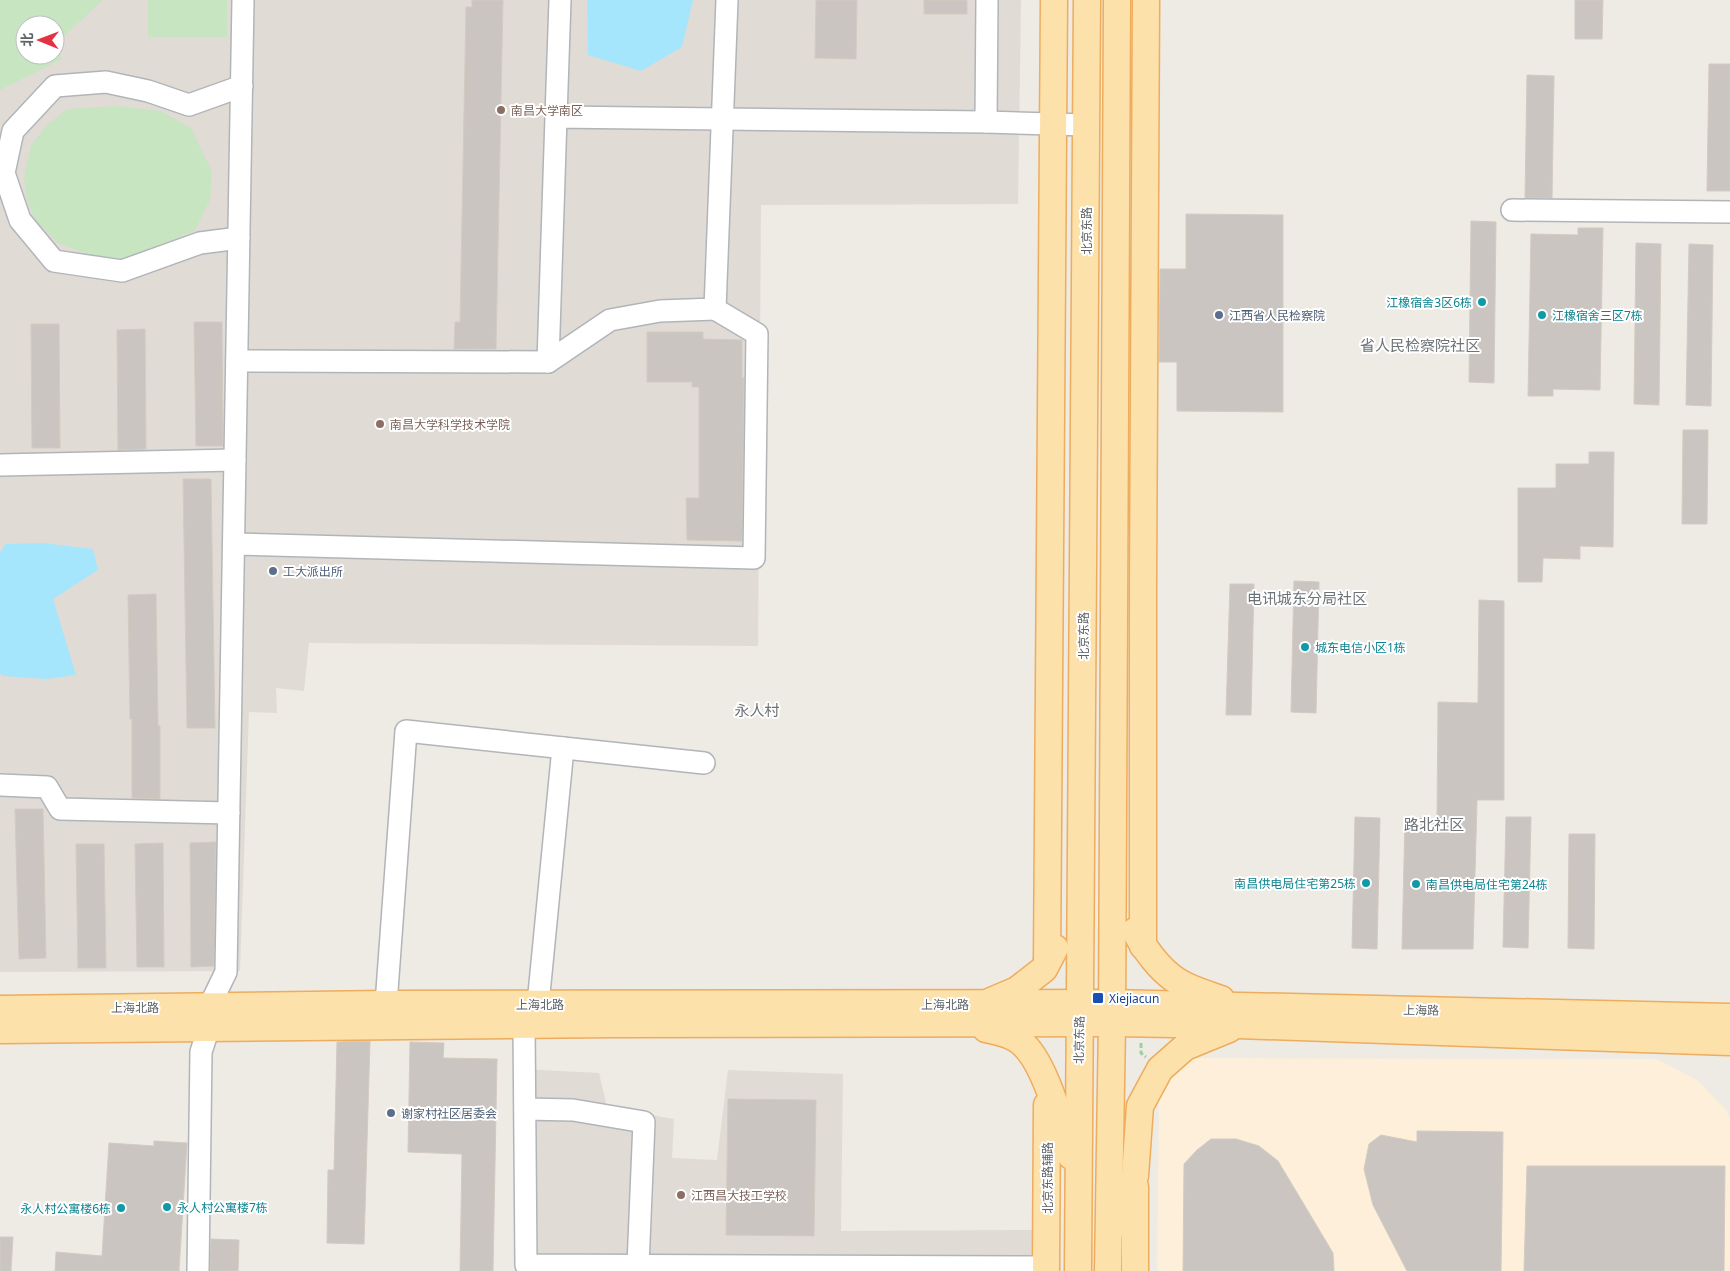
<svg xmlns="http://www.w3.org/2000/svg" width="1730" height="1271" font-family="'Noto Sans','Noto Sans SC',sans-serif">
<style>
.commercial{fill:#fdefda}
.education{fill:#e1dbd5;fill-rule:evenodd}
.green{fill:#c7e5c1;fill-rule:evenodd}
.water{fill:#a5e6fd}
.building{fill:#cac5c1;stroke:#d3cbc2}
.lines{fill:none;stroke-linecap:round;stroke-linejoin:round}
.minor-casing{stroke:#b1b5b9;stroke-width:24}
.major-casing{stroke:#eeac5d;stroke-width:29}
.path{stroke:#9ecea3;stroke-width:3;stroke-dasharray:5 2.5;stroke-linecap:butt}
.minor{stroke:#fff;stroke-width:21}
.major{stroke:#fde1aa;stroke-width:26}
.education-dot{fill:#8d6e63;stroke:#fff;stroke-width:2}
.culture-dot{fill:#0f9aa8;stroke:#fff;stroke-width:2}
.service-dot{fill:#5c6f8a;stroke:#fff;stroke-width:2}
.transit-dot{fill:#1a4fb4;stroke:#fff;stroke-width:2}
.labels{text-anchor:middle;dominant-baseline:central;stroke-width:4;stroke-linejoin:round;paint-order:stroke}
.education-label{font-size:12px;fill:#785e54;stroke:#fff;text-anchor:start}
.street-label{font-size:12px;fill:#5c6164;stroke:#fff}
.culture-label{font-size:12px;fill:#0d838f;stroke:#fff;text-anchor:start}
.service-label{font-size:12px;fill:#4e5e75;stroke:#fff;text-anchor:start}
.transit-label{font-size:12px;fill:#164399;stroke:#fff;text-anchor:start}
.quarter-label{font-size:15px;fill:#6d7376;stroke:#fff}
</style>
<rect width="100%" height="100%" fill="#eeeae4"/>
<path class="commercial" d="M1195 1058 1657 1059 1697 1080 1727 1111 1730 1119V1271H1157L1159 1095 1175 1068Z"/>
<g class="education">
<path d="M0 0H1021L1018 204 761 205 758 646 309 643 304 691 276 688 277 713 249 712 240 971 0 972ZM25 25H55V55H25Z"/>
<path d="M522 1069 599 1073 607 1107 674 1119 672 1158 717 1160 728 1070 843 1074 841 1231 1034 1230 1033 1271H520Z"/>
</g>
<g class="green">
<path d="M0 0H103L55 44 62 59 0 90ZM25 25H55V55H25Z"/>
<rect x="148" y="0" width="79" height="37"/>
<path d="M116 106 161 111 191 128 212 172 210 200 195 230 135 258 107 261 58 243 36 222 27 200 24 177 31 145 46 126 67 109Z"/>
</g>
<g class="water">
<path d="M587 0H693L682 47 641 71 588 55Z"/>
<path d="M43 543 93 549 98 570 53 599 76 675 46 679 3 676 0 673V552L6 544Z"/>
</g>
<g class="building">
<path d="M472 0H503L496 349H454L455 322H460L466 7H472Z"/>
<path d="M816 0H857L856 59 815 58Z"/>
<rect x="924" y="0" width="43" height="14"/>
<path d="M1575 0H1603L1602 39H1575Z"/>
<path d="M1709 64H1730V191H1707Z"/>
<path d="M1527 75 1554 76 1552 198H1525Z"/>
<path d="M1186 214 1283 215V412L1177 411V362H1159L1160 269H1186Z"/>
<path d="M1471 221 1496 222 1494 383 1469 382Z"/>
<path d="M1578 228H1603L1600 390 1553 389V396H1528L1531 234 1578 235Z"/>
<path d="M1636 243 1661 244 1659 405 1634 404Z"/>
<path d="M1689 244 1713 245 1711 406 1686 405Z"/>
<path d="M194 322H222L223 446H196Z"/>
<path d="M31 324H59L60 448H32Z"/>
<path d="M145 329 146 449 118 450 117 330Z"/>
<path d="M647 332H703V339L742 340V378H744L742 541 687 540 686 498H699V387H692V382H647Z"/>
<path d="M1683 430H1708L1707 524H1682Z"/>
<path d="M1589 452H1614L1613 547 1580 546V559L1543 558 1542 582H1518V488H1556V464H1589Z"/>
<path d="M183 479H211L215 728H187Z"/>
<path d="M1294 581 1319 582 1316 713 1291 712Z"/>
<path d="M1230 584H1254L1251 715H1226Z"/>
<path d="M156 594 158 726H160V799L132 798V719H130L128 595Z"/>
<path d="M1479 600 1504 601V800H1477L1473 949H1402L1405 818 1437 819 1438 702 1478 703Z"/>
<path d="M15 809H43L46 958 19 959Z"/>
<path d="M1355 817 1380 818 1377 949 1352 948Z"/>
<path d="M1506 817H1531L1528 948 1503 947Z"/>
<path d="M1569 834H1595L1594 949 1568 948Z"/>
<path d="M216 842 214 966 191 967 190 843Z"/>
<path d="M163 843 164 967H137L135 844Z"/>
<path d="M76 844H104L106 968H78Z"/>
<path d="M370 1041 364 1244 327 1243 328 1170H334L337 1042Z"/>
<path d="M410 1042 444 1043 443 1058 497 1059 493 1271H460L462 1154 408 1152Z"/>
<path d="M728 1099 816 1100 814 1236 726 1235Z"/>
<path d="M1417 1131 1503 1132 1501 1271H1407L1373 1205 1364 1169 1369 1144 1381 1135 1417 1142Z"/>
<path d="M1211 1139H1236L1259 1146 1278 1161 1333 1253 1334 1271H1183L1184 1164 1197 1150Z"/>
<path d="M154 1141 187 1143 179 1271H55L56 1252 102 1256 109 1143 154 1146Z"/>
<path d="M1527 1166H1725L1724 1271H1524Z"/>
<path d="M0 1237H13L11 1271H0Z"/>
<path d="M211 1239 239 1240 238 1271H210Z"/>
</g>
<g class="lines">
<defs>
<g id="minor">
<path d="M556 117 560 0"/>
<path d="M986 122 987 0"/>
<path d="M1512 210 1730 212"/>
<path d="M239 238 200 243 122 271 54 261 20 220 4 173 13 131 55 86 106 82 148 91 189 105 242 86"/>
<path d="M237 361 548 362 556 117 986 122 1087 125"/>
<path d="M548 362 610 320 660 311 715 309 727 0"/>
<path d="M0 465 235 460"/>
<path d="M234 544 754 558 757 334 715 309"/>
<path d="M0 785 47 787 60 809 229 813"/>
<path d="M386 1004 406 731 704 763"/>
<path d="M538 1004 563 748"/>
<path d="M524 1025 526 1265 1046 1267"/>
<path d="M525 1109 573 1110 644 1122 638 1265"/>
<path d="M198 1271 201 1052 209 1027V1007L226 972 243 0"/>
</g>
<g id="major">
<path d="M1135 931C1147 953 1162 974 1184 985 1196 991 1209 995 1221 999"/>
<path d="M1143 946V584L1146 0"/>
<path d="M1047 962 1054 0"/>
<path d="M991 1001 1017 990 1044 969 1055 948"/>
<path d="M0 1009 386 1004 1111 1003 1730 1017"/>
<path d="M986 1029C1000 1032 1015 1035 1025 1046 1046 1067 1062 1127 1071 1156"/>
<path d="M0 1030 615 1024 1112 1023 1238 1025 1730 1042"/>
<path d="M1113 1226 1135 1176 1140 1106 1160 1069 1185 1047 1229 1029"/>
<path d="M1046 1271 1047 1105"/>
<path d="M1078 1271 1087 0"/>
<path d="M1108 1271 1112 1023 1117 0"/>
<path d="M1135 1271V1187"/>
</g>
</defs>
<use href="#minor" class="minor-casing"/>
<use href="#major" class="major-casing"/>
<path class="path" d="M1141 1043V1053L1146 1057"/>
<use href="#minor" class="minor"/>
<use href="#major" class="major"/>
</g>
<g class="education-dot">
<circle cx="501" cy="110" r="5"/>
<circle cx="380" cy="424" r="5"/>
<circle cx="681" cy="1195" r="5"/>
</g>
<g class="culture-dot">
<circle cx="1482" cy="302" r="5"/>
<circle cx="1542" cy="315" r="5"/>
<circle cx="1305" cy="647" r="5"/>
<circle cx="1366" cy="883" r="5"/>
<circle cx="1416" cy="884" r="5"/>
<circle cx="167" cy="1207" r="5"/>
<circle cx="121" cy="1208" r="5"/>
</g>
<g class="service-dot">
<circle cx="1219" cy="315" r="5"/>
<circle cx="273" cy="571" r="5"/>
<circle cx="391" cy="1113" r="5"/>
</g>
<rect class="transit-dot" x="1092" y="992" width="12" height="12" rx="2.5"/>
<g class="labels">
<g class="education-label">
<text x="511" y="110">南昌大学南区</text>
<text x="390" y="424">南昌大学科学技术学院</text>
<text x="691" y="1195">江西昌大技工学校</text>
</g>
<g class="street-label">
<text transform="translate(1086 231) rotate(-90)">北京东路</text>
<text transform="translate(1083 636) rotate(-90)">北京东路</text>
<text x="540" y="1004">上海北路</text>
<text x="945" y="1004">上海北路</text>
<text x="135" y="1007">上海北路</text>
<text transform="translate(1421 1010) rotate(1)">上海路</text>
<text transform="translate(1079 1040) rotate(-89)">北京东路</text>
<text transform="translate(1047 1178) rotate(-90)">北京东路辅路</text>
</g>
<g class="culture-label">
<text x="1472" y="302" text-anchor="end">江橡宿舍3区6栋</text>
<text x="1552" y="315">江橡宿舍三区7栋</text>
<text x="1315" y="647">城东电信小区1栋</text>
<text x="1356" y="883" text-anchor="end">南昌供电局住宅第25栋</text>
<text x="1426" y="884">南昌供电局住宅第24栋</text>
<text x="177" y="1207">永人村公寓楼7栋</text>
<text x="111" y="1208" text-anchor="end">永人村公寓楼6栋</text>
</g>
<g class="service-label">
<text x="1229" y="315">江西省人民检察院</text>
<text x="283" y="571">工大派出所</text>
<text x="401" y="1113">谢家村社区居委会</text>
</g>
<g class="transit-label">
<text x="1109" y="998">Xiejiacun</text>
</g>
<g class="quarter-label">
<text x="1420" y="345">省人民检察院社区</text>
<text x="1307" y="598">电讯城东分局社区</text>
<text x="757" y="710">永人村</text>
<text x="1434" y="824">路北社区</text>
</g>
</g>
<g transform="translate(40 40) rotate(271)"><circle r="24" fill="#ffffff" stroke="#bec0c1"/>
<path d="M0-4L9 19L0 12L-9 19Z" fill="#e53243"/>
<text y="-8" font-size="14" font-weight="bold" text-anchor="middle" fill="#5c6164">北</text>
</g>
</svg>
